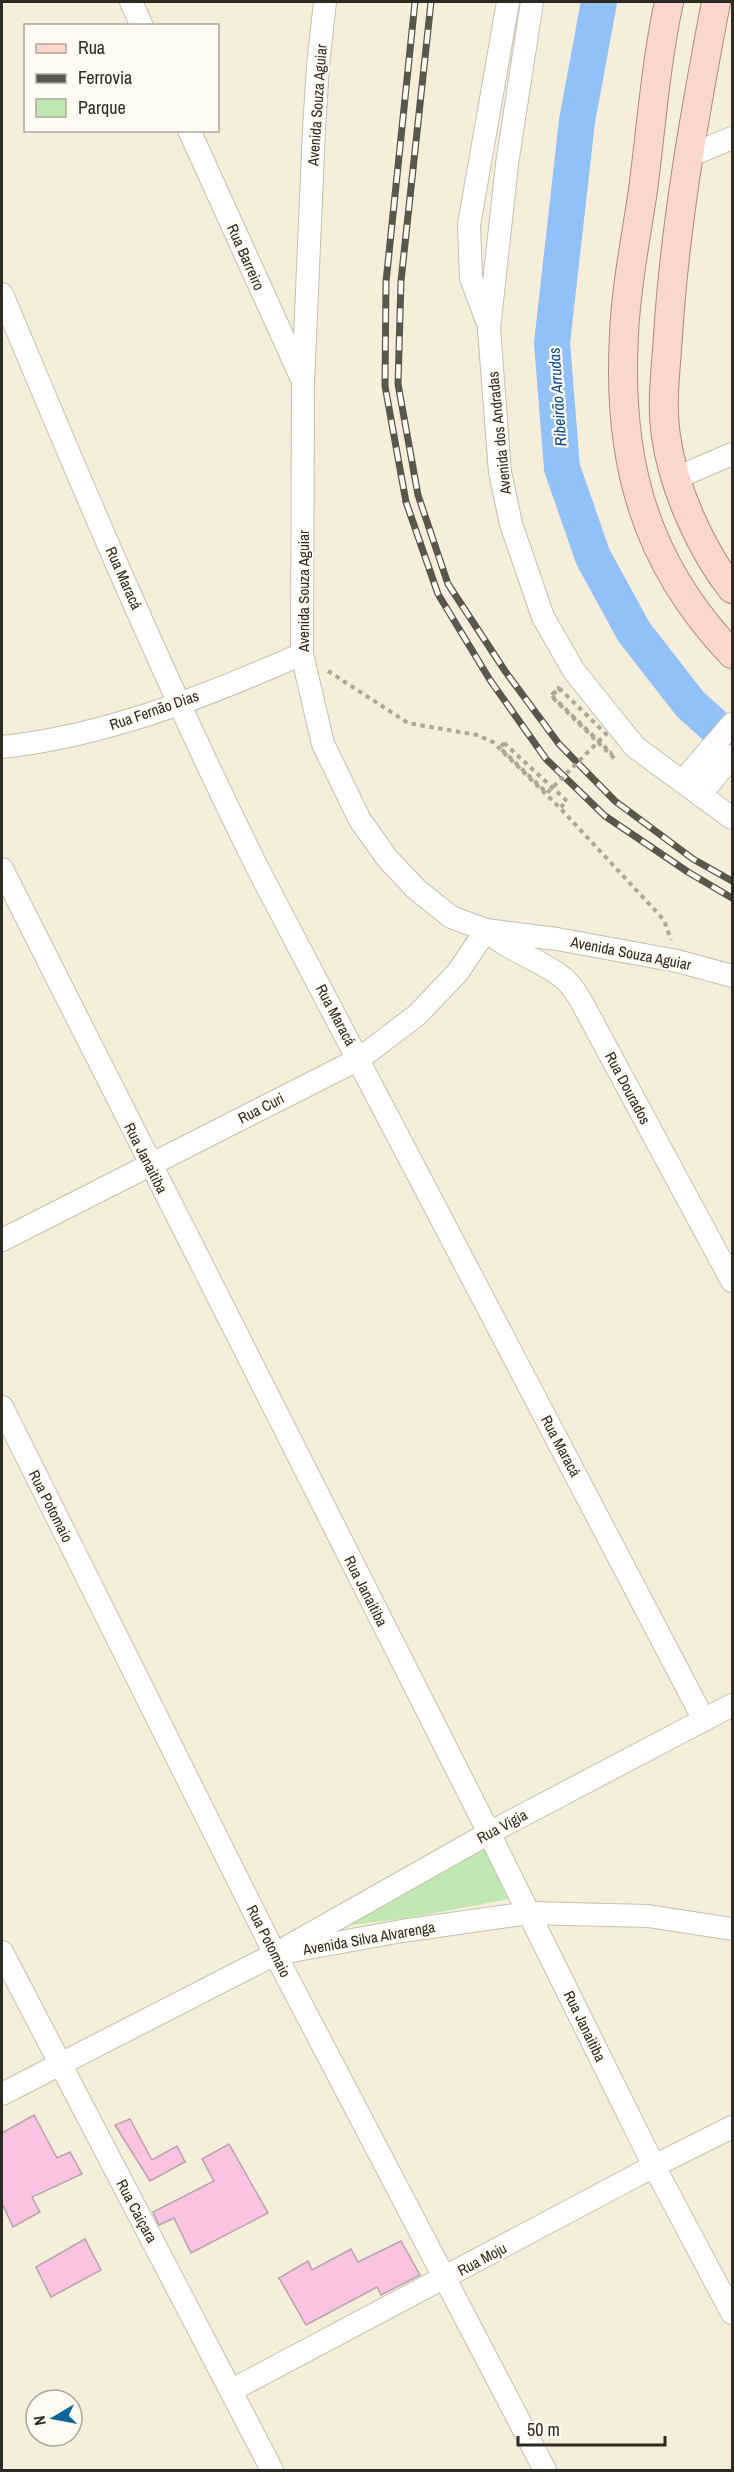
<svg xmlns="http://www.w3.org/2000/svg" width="734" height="2472" font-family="'Archivo Narrow',sans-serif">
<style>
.green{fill:#c1e8b0}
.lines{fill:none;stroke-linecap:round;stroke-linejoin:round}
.river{stroke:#92c0f8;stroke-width:36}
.building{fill:#fbc3e2;stroke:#b6a3ad;stroke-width:1.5}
.minor-casing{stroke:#c5c0ad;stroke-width:24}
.major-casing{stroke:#b1887b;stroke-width:30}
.path{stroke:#aca798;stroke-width:4;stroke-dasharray:4.5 4.5;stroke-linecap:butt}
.minor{stroke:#fff;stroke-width:22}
.major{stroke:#fbd6cd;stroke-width:28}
.rail-casing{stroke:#59564c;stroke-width:7}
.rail{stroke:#fffbf0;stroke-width:4.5;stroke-dasharray:14;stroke-linecap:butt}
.path-bridge{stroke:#aca798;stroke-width:4;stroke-dasharray:4.5 4.5;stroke-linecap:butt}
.labels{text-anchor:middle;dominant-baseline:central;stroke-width:4.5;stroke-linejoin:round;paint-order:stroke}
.street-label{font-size:15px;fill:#2c2a23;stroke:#fffbf0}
.water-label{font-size:16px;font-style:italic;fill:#094a8c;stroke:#fffbf0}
</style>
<rect width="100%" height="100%" fill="#f4eedb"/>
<path class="green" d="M484 1846 509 1899 408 1918 343 1926Z"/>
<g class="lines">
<path class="river" d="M599 2 577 121 552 343 562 468 593 557 634 632 690 704 732 742"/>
</g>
<g class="building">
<path d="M34 2115 57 2158 70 2152 82 2174 32 2197 40 2212 13 2227 2 2203V2133Z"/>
<path d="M130 2119 152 2160 177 2146 185 2162 150 2181 115 2125Z"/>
<path d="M229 2144 268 2213 191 2253 174 2218 159 2225 153 2212 214 2181 202 2159Z"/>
<path d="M85 2239 101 2270 51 2297 36 2267Z"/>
<path d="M401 2241 420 2275 381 2295 377 2287 306 2325 279 2278 308 2261 312 2270 351 2249 358 2262Z"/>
</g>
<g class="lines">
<defs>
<g id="minor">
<path d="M131 2 142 26"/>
<path d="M325 2 318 65 314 130 303 383 302 654 323 744 360 820 387 858 416 889 451 917 486 930 557 939 677 961 732 976"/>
<path d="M532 2 507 164 489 329 500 472 511 524 543 617 574 671 635 747 732 818"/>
<path d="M189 130 302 379"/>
<path d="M689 156 732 138"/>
<path d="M2 294C83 488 165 682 259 871L704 1720"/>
<path d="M487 321 471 278 469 225 508 2"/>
<path d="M676 478 732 454"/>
<path d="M2 747C106 736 206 696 302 654"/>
<path d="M683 781 732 724"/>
<path d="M700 795 732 756"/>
<path d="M2 869 489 1833 654 2166 732 2313"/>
<path d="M2 1240 359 1059 417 1015 458 972 486 930C508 951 538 958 562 977 569 982 575 991 580 999L732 1281"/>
<path d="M2 1407 275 1954 545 2470"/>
<path d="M289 1946 489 1833 732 1705"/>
<path d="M2 1952 272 2470"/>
<path d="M2 2094 275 1954 402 1931 529 1913 648 1916 732 1929"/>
<path d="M232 2390 654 2166 732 2127"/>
</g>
<g id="major">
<path d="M669 2C656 61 651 129 643 190 636 238 626 286 624 334 617 460 644 562 732 654"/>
<path d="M716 2C695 112 675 224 668 336 666 368 661 403 666 436 673 487 701 550 732 589"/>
</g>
</defs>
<use href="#minor" class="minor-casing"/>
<use href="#major" class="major-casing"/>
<g class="path">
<path d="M328 671 408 723 477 735 493 742 560 808 664 920 671 940"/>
<path d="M561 691 558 688 551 696 616 760"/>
<path d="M552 696 611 753 612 752"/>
<path d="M504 743 567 801 560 808"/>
</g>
<use href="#minor" class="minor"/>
<use href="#major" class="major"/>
<defs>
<g id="rail">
<path d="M415 2 386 282 385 386 406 502 438 594 490 680 546 759 605 816 688 872 732 898"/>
<path d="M431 2 401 281 398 384 418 495 448 584 505 671 559 744 615 801 693 859 732 881"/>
</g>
</defs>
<use href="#rail" class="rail-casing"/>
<use href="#rail" class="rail"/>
<path class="path-bridge" d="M504 743 500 748 547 793 606 734 559 688 552 696"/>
</g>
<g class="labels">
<g class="street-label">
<text transform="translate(317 105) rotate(-86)">Avenida Souza Aguiar</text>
<text transform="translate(246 257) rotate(66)">Rua Barreiro</text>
<text transform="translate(499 433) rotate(-96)">Avenida dos Andradas</text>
<text transform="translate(124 578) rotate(66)">Rua Maracá</text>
<text transform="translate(303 591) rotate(-90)">Avenida Souza Aguiar</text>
<text transform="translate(154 710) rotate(-19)">Rua Fernão Dias</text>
<text transform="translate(631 953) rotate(11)">Avenida Souza Aguiar</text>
<text transform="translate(336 1015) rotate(62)">Rua Maracá</text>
<text transform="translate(628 1088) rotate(62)">Rua Dourados</text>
<text transform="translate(261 1108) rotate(-27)">Rua Curi</text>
<text transform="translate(146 1158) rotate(63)">Rua Janaitiba</text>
<text transform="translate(561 1446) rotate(62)">Rua Maracá</text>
<text transform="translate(51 1506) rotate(63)">Rua Potomaio</text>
<text transform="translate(366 1591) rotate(63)">Rua Janaitiba</text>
<text transform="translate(502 1826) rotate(-28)">Rua Vigia</text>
<text transform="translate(369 1938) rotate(-10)">Avenida Silva Alvarenga</text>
<text transform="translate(269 1941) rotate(63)">Rua Potomaio</text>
<text transform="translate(585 2026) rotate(64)">Rua Janaitiba</text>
<text transform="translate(137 2211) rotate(62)">Rua Caiçara</text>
<text transform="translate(482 2259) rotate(-28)">Rua Moju</text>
</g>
<g class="water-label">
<text transform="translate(557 397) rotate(-94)">Ribeirão Arrudas</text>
</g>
</g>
<rect width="734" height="2472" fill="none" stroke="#2c2a23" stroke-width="6"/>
<rect x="24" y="24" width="195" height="108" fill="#fffbf0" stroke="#aba79e" stroke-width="1.5"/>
<rect x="36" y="44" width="30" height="9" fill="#fbd6cd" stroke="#aba79e" stroke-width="1.5"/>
<text x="78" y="54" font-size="18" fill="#2c2a23">Rua</text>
<rect x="36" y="74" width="30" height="9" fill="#59564c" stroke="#aba79e" stroke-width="1.5"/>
<text x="78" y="84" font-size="18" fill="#2c2a23">Ferrovia</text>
<rect x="36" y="99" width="30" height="18" fill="#c1e8b0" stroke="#aba79e" stroke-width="1.5"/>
<text x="78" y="114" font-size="18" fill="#2c2a23">Parque</text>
<g transform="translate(54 2418) rotate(260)"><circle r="28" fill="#fffbf0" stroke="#aba79e" stroke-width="1.5"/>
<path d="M0-4.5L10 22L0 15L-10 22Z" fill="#0b6797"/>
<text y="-9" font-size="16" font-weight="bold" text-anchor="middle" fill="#2c2a23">N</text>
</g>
<path d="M518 2436v9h147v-9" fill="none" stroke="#2c2a23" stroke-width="3"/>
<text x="527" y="2436" font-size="18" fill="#2c2a23" stroke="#fffbf0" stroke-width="4.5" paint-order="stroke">50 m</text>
</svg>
